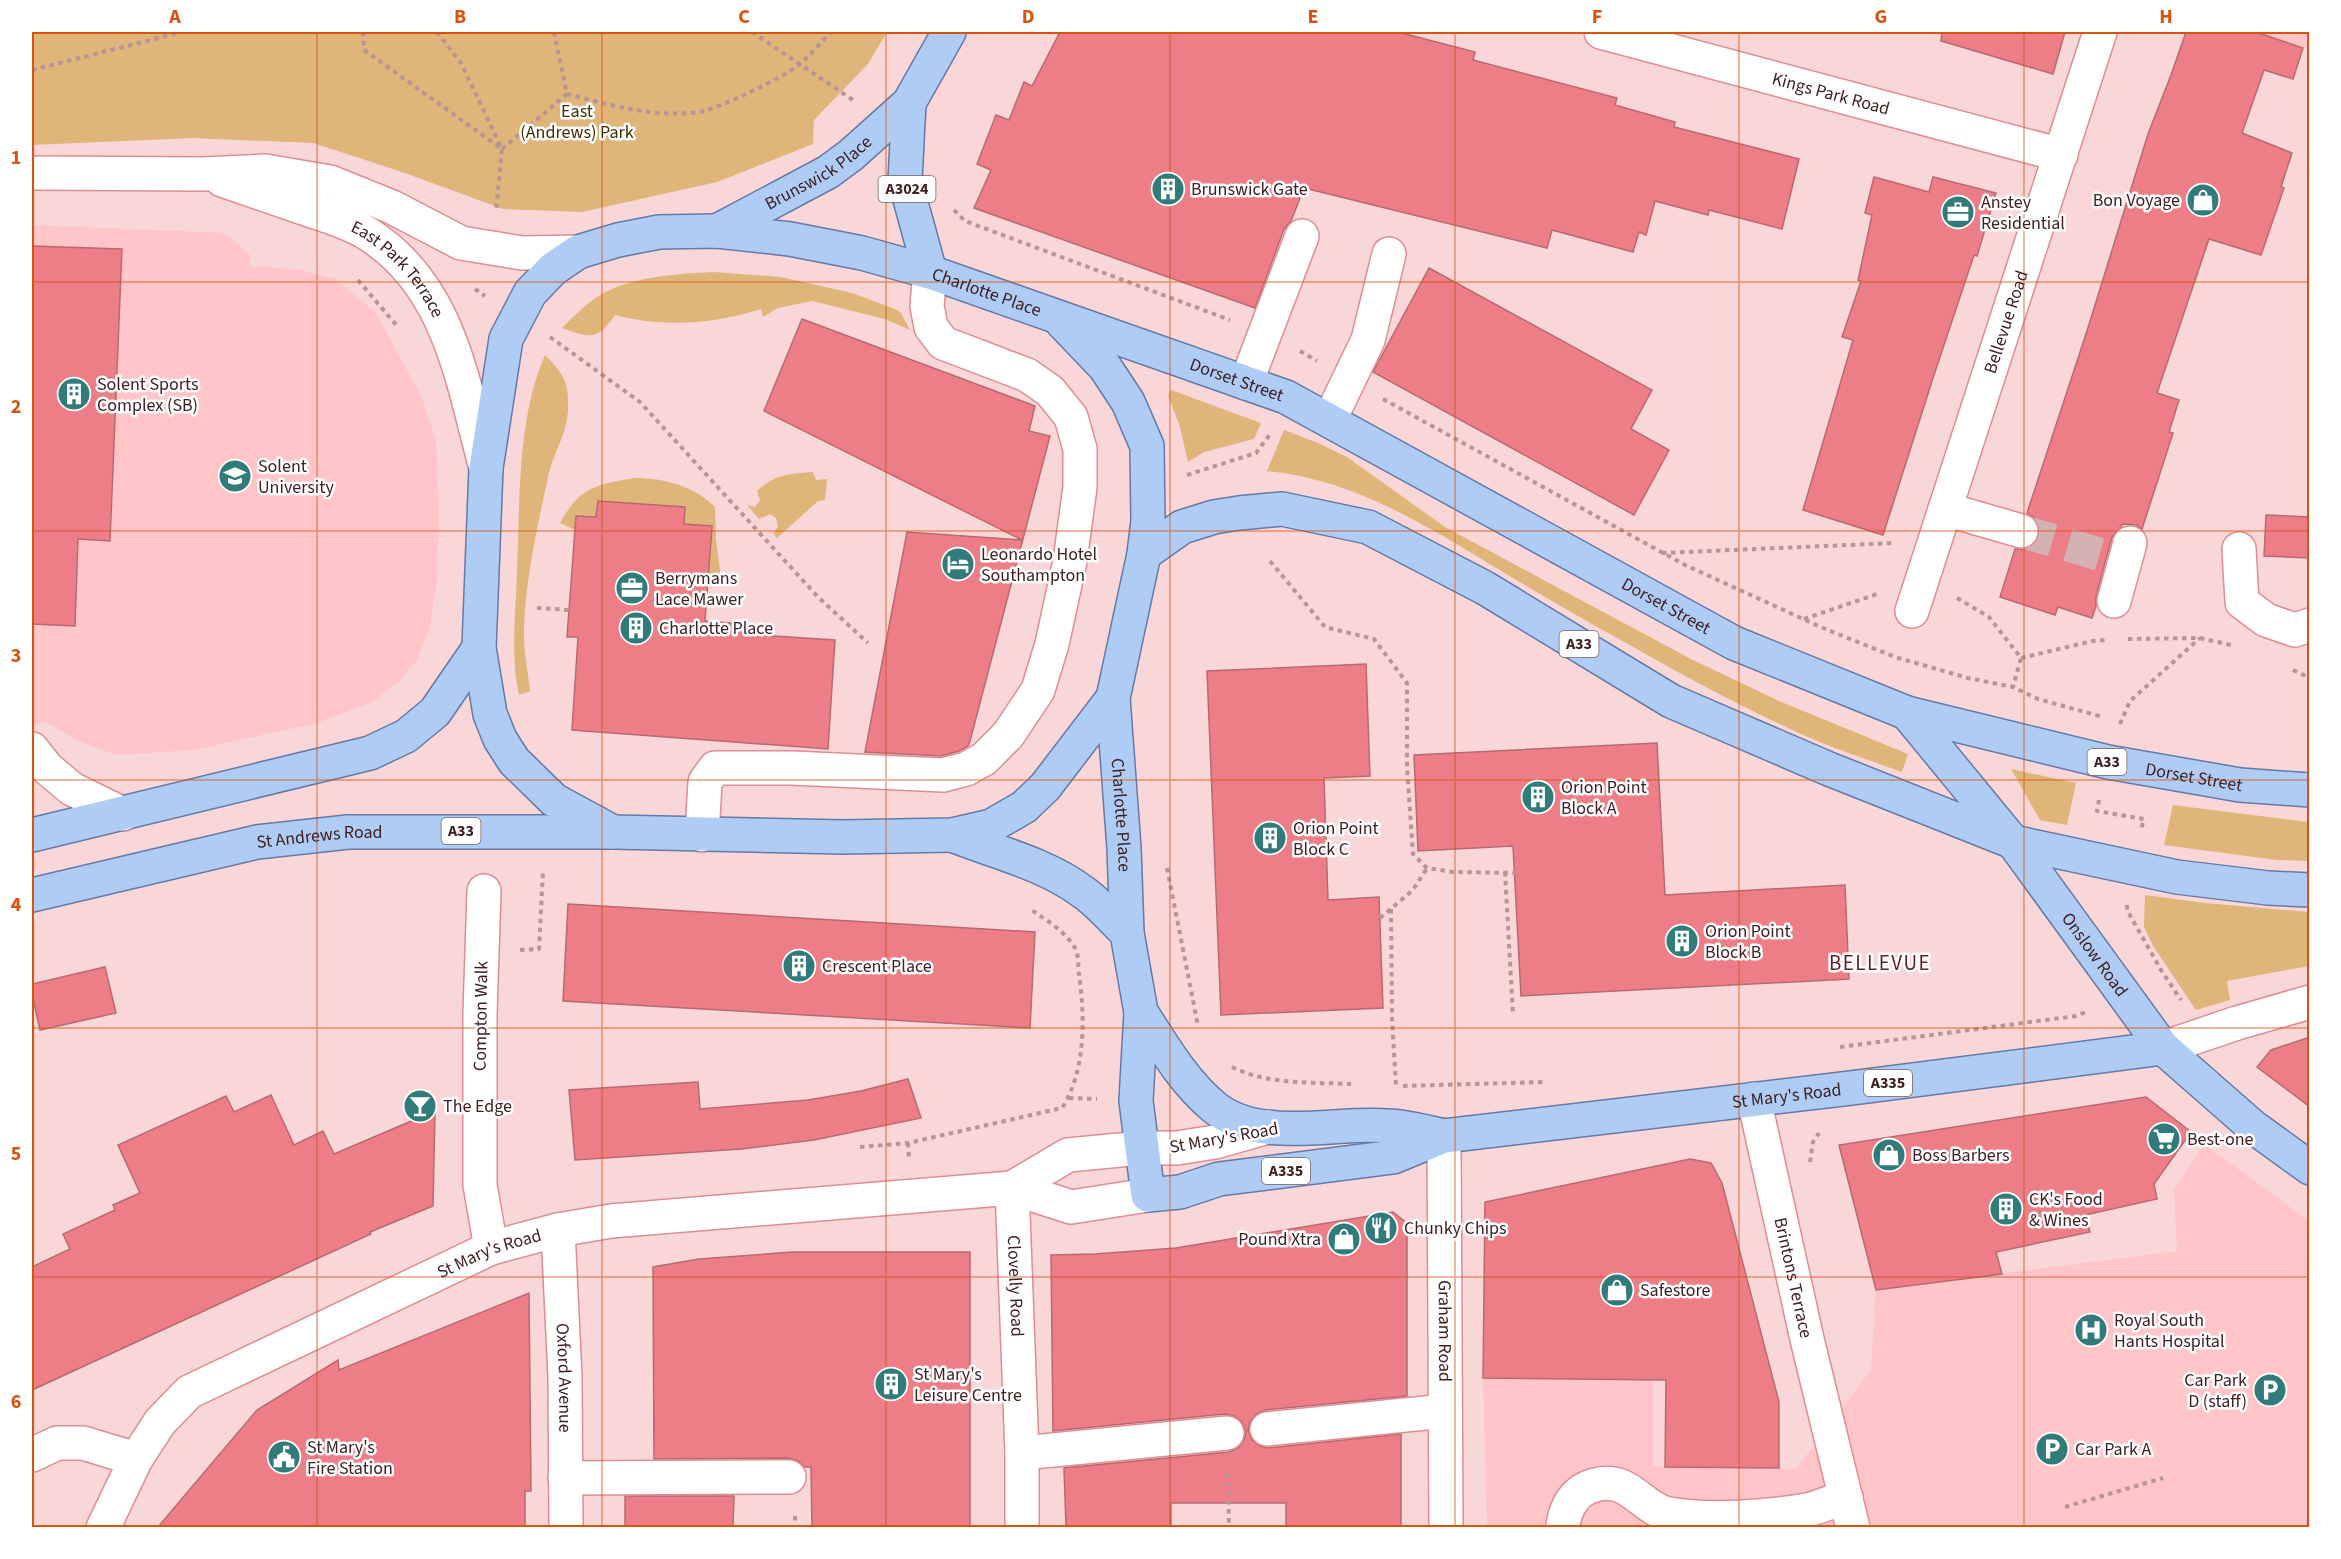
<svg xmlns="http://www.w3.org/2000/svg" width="2341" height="1559" font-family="'Source Sans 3',sans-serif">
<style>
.built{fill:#ffc5c8}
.green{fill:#dfb57a}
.building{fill:#ed7d87;stroke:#b86a70;stroke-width:1.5}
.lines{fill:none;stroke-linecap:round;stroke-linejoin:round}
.minor-tunnel{stroke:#d4b2b3;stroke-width:33;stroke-dasharray:33 16;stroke-linecap:butt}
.minor-casing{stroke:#de8d92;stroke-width:36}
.major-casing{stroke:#657aa6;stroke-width:36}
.path{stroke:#b79597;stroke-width:4;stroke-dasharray:4.5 4.5;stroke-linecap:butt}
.minor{stroke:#fff;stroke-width:33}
.major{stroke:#afcdf4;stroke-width:33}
.grid{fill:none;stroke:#d7530e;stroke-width:1.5;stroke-opacity:0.55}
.labels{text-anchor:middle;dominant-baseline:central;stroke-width:5;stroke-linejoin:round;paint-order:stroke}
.shield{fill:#fff;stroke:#796365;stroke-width:1.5}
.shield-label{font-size:16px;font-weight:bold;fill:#402023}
.street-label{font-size:18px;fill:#402023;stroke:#fff}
.park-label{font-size:18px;fill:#452c00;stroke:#fff}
.poi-label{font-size:18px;fill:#402023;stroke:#fff;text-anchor:start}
.quarter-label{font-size:21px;letter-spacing:1.5px;fill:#611c27;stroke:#fff}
.neatline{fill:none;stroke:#d7530e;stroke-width:2}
.grid-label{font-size:20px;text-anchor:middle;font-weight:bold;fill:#d7530e}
</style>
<rect width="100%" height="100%" fill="#f9d6d7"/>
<g class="built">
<path d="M2256 32H2309V46L2303 48Z"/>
<path d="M32 225 225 233 250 255V266L301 270 335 279 376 313 421 396 436 441 439 510 437 582 429 631 417 660 400 680 374 701 317 723 193 750 116 755 79 741 46 722 32 726Z"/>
<path d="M2204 1144 2309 1221V1527H1487L1483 1378 1653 1380V1466L1796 1469 1871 1370 1876 1290 2177 1251 2174 1190Z"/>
</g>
<g class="green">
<path d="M32 32H887L868 64 814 120 813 144 717 182 582 212 503 209 405 173 313 143 193 138 32 145Z"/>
<path d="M714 272 781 277 852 293 895 309 901 313 910 330 885 319 812 301 778 308 763 317 761 309C713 324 665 328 615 315 597 341 590 338 562 328 573 317 584 306 597 297 630 276 676 274 714 272Z"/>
<path d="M545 355C565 375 569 383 568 411 567 433 554 452 549 473 538 523 526 576 524 627 523 648 528 671 530 691L519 695C510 655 516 611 517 571 520 501 517 419 545 355Z"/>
<path d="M1171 390 1261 423 1254 439 1204 452 1188 462 1180 427 1168 395Z"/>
<path d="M1284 430 1318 443 1347 457 1445 527 1691 659 1779 701 1908 754 1902 772C1874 762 1845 752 1817 741 1755 714 1687 678 1628 644 1584 620 1541 595 1498 569 1425 525 1355 480 1267 471Z"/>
<path d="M813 472 816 480 827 479 825 500 818 501 777 538 773 533 778 527 776 518 770 514 759 519 747 505 755 507 760 500 757 491C772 475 793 473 813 472Z"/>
<path d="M635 478C664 478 694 486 715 507L716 540 720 570 719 577 714 582 708 584 684 524 685 507 598 501 596 517 577 516 575 530 560 523C581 486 595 485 635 478Z"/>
<path d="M2011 769 2076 783 2067 825 2040 820Z"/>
<path d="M2173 805 2309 822V861L2277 860 2164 845Z"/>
<path d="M2145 895 2205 903 2309 912V966L2227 981 2230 1000 2196 1010 2153 946 2144 927Z"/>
</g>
<g class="building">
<path d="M1060 32H1398L1475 52 1473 60 1617 98 1615 105 1675 122 1674 127 1799 159 1782 229 1709 210 1708 215 1655 201 1646 235 1639 232 1633 252 1552 230 1547 248 1288 184 1286 190 1300 198 1291 221 1284 229 1255 308 974 208 991 170 977 164 996 115 1009 120 1024 82 1032 86Z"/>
<path d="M1942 32H2065L2053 74 1941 41Z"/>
<path d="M2186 32H2256L2303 48 2293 79 2264 70 2242 133 2292 153 2281 187 2284 188 2261 255 2209 239 2157 393 2179 400 2169 432 2173 433 2142 529 2136 525 2123 524 2112 537 2096 596V606L2092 618 2058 607 2055 615 2000 597 2015 549H2026L2034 545 2039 537V526L2035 518 2027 513 2087 331 2148 134 2171 75Z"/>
<path d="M1874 177 1929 192 1933 177 1996 193 1977 256 1974 255 1933 378 1883 535 1803 510 1853 340 1842 337 1861 281 1858 280 1872 215 1865 213Z"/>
<path d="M32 246 122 249 110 541 78 539 75 626 32 624Z"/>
<path d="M1429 268 1652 390 1631 429 1669 450 1634 515 1373 372Z"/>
<path d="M802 319 1035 406 1029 431 1050 436 970 741 968 746 959 751 941 756 865 752 907 532 1022 540 764 411Z"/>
<path d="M598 501 685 507 684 524 712 526 705 621 743 624 742 634 835 640 828 749 572 730 578 637H567L576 516 596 517Z"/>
<path d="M2266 515 2310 517V558L2264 556Z"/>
<path d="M1366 664 1370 776 1324 778 1328 900 1379 897 1383 1008 1221 1015 1207 671Z"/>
<path d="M1657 743 1665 895 1845 885 1849 979 1521 996 1513 846 1418 851 1414 755Z"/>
<path d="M568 904 1035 932 1030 1028 563 1001Z"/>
<path d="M105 967 116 1013 40 1030 32 994V984Z"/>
<path d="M2310 1037V1107L2257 1067 2271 1050Z"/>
<path d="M908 1079 921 1118 814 1140 742 1149 575 1160 569 1090 698 1082 700 1109 808 1100 861 1091Z"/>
<path d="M271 1095 294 1145 323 1131 334 1154 435 1111 433 1206 370 1232 371 1234 32 1390V1267L70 1249 63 1234 115 1210 113 1205 140 1193 118 1145 226 1096 234 1112Z"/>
<path d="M2146 1097 2191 1132 2154 1184 2157 1199 2085 1215 2090 1232 1996 1252 2002 1274 1876 1290 1839 1145Z"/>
<path d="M1690 1159 1711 1163 1722 1183 1779 1402V1468L1665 1467 1666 1380 1483 1378 1485 1202Z"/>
<path d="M1393 1212 1407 1223V1396L1265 1410 1256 1414 1250 1422 1248 1430 1252 1440 1260 1446 1268 1448 1401 1434V1527H1286V1503H1171V1527H1066L1064 1468 1229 1452 1238 1448 1244 1440 1246 1432 1242 1422 1234 1416 1225 1414 1053 1431 1051 1255 1095 1254 1176 1248Z"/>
<path d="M793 1252H970V1527H812L811 1467H804L798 1461 789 1458 654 1459 653 1267 699 1259Z"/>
<path d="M529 1293 531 1491H525V1527H158L257 1410 338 1360 339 1370Z"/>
<path d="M625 1496H734L733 1527H625Z"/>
</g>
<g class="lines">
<path class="minor-tunnel" d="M2021 531 2112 558"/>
<defs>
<g id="minor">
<path id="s1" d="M1601 32 2061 155"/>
<path d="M32 173 203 174 265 171 330 182 392 207 461 243 522 253 578 252"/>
<path id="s2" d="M222 180C251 190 280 200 309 210 328 216 351 223 368 234 450 286 462 381 486 468"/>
<path d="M1246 383 1302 236"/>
<path d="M1330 419 1368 340 1389 254"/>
<path d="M1945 509 2021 531"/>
<path d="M2239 549 2242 602 2266 620 2295 630 2310 625"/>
<path d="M2114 601 2130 543"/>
<path id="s3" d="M1912 611 2100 32"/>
<path d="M32 749 47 768 72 789 123 814"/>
<path d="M702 835 705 782 715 768H792L943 775 966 769 984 759 1008 735 1038 690 1052 644 1070 561 1080 487V449L1071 417 1050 391 1027 375 943 343 931 327 927 306 930 272"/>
<path d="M484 891 480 1014V1185L491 1248"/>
<path d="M2163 1048 2237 1023 2310 1002"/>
<path id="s4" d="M1754 1099 1807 1339 1853 1528"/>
<path id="s5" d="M1444 1136 1446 1528"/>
<path id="s6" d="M1012 1188 1022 1453V1528"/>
<path d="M1012 1188 1068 1155 1141 1148H1177L1215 1142 1268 1127"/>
<path id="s7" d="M558 1230 565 1377 566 1528"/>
<path d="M1267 1429 1445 1411"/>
<path d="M1022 1453 1227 1433"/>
<path id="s8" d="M32 1455 57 1443H83L136 1459 160 1422 189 1392 491 1248 558 1230 611 1221 1012 1188 1071 1207 1148 1195"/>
<path d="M565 1478 789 1477"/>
<path d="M1563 1525C1566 1506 1575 1490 1595 1485 1629 1475 1643 1510 1669 1514 1709 1521 1766 1517 1807 1510 1820 1507 1833 1501 1846 1497"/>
<path d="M103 1528 136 1459"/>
</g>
<g id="major">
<path d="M909 103 905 181 930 272"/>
<path id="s9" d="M717 231 828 172 851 155 909 103 949 32"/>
<path id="s10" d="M1062 322 1105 367 1128 402 1147 446 1148 521 1144 554 1113 698 1124 848 1127 933 1141 1012 1136 1101 1148 1195 1180 1192 1219 1179 1393 1157 1444 1136 1851 1088 2163 1048"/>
<path d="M1144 554 1182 527 1214 517 1239 513 1282 509 1368 527 1485 588 1671 701 1829 769 2013 842 2177 877 2268 888 2310 890"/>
<path id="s11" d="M1907 713 2013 842 2163 1048 2252 1126 2310 1168"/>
<path id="s12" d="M613 832 554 800 514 761 500 739 490 714 479 648 486 468 506 339 530 293 553 269 578 252 618 240 659 232 717 231 790 239 862 253 930 272 1286 397 1734 643 1907 713 2108 762 2240 785 2310 790"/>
<path d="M32 835 370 753 406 736 435 712 479 648"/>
<path d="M952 835C995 852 1046 864 1083 892 1099 903 1113 920 1127 933"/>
<path id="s13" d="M32 895 257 842 348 832H613L843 837 952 835 991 826 1024 807 1045 787 1113 698"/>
<path d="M1141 1012C1163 1046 1183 1081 1214 1107 1259 1144 1336 1121 1389 1126 1408 1127 1426 1132 1444 1136"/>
</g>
</defs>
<use href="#minor" class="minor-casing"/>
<use href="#major" class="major-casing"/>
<g class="path">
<path d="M363 32 364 50 502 149"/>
<path d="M437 32 461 63 502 149 496 211"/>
<path d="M752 32 853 100"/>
<path d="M32 70 182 32"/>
<path d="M567 94C610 105 654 118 699 112 718 109 784 77 799 65 811 55 821 42 831 32"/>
<path d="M502 149 567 94 554 32"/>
<path d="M954 210 965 221 1230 320"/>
<path d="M358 280 398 327"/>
<path d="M475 289 485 296"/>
<path d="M550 337 640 402 818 597 868 643"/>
<path d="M1300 351 1317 361"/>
<path d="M1383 399 1685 565 1823 628 1895 657 1968 678 2013 687 2038 699 2103 717"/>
<path d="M1187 475 1256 453 1271 433"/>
<path d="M1662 553 1895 543"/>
<path d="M1270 561 1325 627 1374 639 1407 683V768L1413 854 1427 868 1453 872 1516 873"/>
<path d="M1957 598 1989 617 2021 658 2013 687"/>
<path d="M537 608 570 610"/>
<path d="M1804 619 1877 594"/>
<path d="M2128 639 2200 638 2231 645"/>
<path d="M2021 658 2093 641 2105 640"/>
<path d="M2293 670 2310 678"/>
<path d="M2120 724 2130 701 2200 638"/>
<path d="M2099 800 2097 811 2144 819 2141 830"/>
<path d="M1167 868 1198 1026"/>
<path d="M1505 872 1513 1015"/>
<path d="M2127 905V910L2161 970 2181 1000"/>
<path d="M1391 909 1392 1018 1396 1086"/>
<path d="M1380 918 1413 890 1427 868"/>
<path d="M520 950 539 949 543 871"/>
<path d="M1840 1047 2076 1016 2088 1011"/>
<path d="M1232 1067C1268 1085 1311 1082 1351 1084"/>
<path d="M1403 1086 1546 1082"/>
<path d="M1069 1098 1097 1099"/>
<path d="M908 1143 909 1159"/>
<path d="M860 1147 908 1143 1062 1108C1086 1071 1085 1016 1079 974 1078 967 1079 954 1075 948 1064 930 1046 920 1030 909"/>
<path d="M1810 1162 1813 1142 1819 1133"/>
<path d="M1228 1473 1229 1528"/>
<path d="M2065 1507 2163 1478"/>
<path d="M795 1516V1528"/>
</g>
<use href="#minor" class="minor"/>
<use href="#major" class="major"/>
</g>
<path class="grid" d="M317 32V1528M602 32V1528M886 32V1528M1170 32V1528M1455 32V1528M1739 32V1528M2024 32V1528M32 282H2310M32 531H2310M32 780H2310M32 1028H2310M32 1277H2310"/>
<defs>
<symbol id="building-disc" viewBox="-11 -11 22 22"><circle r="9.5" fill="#327b7b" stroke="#fff"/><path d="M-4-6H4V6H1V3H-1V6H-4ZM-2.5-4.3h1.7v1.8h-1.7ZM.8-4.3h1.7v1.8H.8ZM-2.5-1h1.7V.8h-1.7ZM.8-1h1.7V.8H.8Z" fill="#fff"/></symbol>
<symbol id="shop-disc" viewBox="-11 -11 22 22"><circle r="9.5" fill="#327b7b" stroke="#fff"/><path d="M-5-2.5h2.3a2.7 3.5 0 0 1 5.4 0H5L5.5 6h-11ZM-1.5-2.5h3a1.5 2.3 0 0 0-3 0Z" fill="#fff"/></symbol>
<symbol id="office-disc" viewBox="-11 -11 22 22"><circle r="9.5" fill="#327b7b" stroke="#fff"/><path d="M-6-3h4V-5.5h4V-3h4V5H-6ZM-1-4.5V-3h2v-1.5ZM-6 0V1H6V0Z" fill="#fff"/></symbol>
<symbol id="university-disc" viewBox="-11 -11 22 22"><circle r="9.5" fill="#327b7b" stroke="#fff"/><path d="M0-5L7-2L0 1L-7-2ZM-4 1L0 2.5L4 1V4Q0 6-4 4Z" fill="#fff"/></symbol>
<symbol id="hotel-disc" viewBox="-11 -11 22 22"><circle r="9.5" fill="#327b7b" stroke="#fff"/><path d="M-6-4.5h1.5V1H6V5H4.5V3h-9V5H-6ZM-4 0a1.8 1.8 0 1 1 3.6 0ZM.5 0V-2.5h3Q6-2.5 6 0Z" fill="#fff"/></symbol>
<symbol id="bar-disc" viewBox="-11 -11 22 22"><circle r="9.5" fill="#327b7b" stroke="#fff"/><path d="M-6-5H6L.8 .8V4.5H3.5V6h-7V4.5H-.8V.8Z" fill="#fff"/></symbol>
<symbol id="supermarket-disc" viewBox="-11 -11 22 22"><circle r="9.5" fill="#327b7b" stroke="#fff"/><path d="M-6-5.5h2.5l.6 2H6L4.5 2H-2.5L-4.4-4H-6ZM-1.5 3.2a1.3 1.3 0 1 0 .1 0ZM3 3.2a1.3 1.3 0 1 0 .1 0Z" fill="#fff"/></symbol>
<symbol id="restaurant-disc" viewBox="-11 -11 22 22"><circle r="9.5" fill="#327b7b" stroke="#fff"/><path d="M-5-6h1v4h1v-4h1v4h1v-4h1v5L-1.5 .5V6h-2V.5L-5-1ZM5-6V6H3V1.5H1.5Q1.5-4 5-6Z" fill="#fff"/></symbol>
<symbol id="hospital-disc" viewBox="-11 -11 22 22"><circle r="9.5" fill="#327b7b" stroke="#fff"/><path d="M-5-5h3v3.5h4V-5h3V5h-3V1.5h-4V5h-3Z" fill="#fff"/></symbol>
<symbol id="parking-disc" viewBox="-11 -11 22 22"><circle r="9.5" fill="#327b7b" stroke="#fff"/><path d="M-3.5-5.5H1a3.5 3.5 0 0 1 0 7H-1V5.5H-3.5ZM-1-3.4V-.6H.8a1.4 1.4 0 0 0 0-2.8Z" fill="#fff"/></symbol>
<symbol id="civic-disc" viewBox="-11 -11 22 22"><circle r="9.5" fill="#327b7b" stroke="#fff"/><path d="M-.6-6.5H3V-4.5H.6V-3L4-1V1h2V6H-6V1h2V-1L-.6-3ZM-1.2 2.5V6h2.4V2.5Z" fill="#fff"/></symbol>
</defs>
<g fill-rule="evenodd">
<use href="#building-disc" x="1149" y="170" width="38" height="38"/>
<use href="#shop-disc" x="2184" y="181" width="38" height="38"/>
<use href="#office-disc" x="1939" y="193" width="38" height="38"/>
<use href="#building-disc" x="55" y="375" width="38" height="38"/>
<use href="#university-disc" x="216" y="457" width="38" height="38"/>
<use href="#hotel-disc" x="939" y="545" width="38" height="38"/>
<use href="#office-disc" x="613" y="569" width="38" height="38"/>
<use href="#building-disc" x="617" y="609" width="38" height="38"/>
<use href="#building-disc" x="1519" y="778" width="38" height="38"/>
<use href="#building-disc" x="1251" y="819" width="38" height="38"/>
<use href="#building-disc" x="1663" y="922" width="38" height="38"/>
<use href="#building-disc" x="780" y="947" width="38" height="38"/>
<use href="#bar-disc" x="401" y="1087" width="38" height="38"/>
<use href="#supermarket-disc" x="2145" y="1120" width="38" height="38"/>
<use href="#shop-disc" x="1870" y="1136" width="38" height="38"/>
<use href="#building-disc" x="1987" y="1190" width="38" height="38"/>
<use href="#restaurant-disc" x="1362" y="1209" width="38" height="38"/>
<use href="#shop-disc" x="1325" y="1220" width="38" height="38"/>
<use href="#shop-disc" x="1598" y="1271" width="38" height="38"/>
<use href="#hospital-disc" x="2072" y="1311" width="38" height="38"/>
<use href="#building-disc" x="872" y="1365" width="38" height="38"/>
<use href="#parking-disc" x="2251" y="1371" width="38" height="38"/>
<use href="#parking-disc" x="2033" y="1430" width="38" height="38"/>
<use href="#civic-disc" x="265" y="1438" width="38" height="38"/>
</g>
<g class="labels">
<g class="shield">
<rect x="878.5" y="176" width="57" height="26" rx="4.5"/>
<rect x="1559.5" y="631" width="39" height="26" rx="4.5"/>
<rect x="2087.5" y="749" width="39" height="26" rx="4.5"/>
<rect x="441.5" y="818" width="39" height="26" rx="4.5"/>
<rect x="1864" y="1070" width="48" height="26" rx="4.5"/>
<rect x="1262" y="1158" width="48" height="26" rx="4.5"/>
</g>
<g class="shield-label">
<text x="907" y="189">A3024</text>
<text x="1579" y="644">A33</text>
<text x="2107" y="762">A33</text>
<text x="461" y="831">A33</text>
<text x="1888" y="1083">A335</text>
<text x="1286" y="1171">A335</text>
</g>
<g class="street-label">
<text stroke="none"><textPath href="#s1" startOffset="238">Kings Park Road</textPath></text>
<text stroke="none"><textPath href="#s9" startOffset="117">Brunswick Place</textPath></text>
<text stroke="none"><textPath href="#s2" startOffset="202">East Park Terrace</textPath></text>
<text stroke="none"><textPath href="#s12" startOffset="1088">Charlotte Place</textPath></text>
<text stroke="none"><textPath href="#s3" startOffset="304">Bellevue Road</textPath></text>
<text stroke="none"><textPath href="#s12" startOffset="1353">Dorset Street</textPath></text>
<text stroke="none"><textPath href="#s12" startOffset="1839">Dorset Street</textPath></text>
<text stroke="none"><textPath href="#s12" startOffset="2397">Dorset Street</textPath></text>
<text stroke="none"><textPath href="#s10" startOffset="525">Charlotte Place</textPath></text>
<text stroke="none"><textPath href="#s13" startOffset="294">St Andrews Road</textPath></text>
<text stroke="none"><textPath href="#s11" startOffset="306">Onslow Road</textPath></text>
<text transform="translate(481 1016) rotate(-89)">Compton Walk</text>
<text stroke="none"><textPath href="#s10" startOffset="1556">St Mary's Road</textPath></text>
<text transform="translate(1224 1138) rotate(-10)">St Mary's Road</text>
<text stroke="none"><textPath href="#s8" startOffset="526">St Mary's Road</textPath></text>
<text stroke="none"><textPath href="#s4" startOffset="183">Brintons Terrace</textPath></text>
<text stroke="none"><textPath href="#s6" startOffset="98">Clovelly Road</textPath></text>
<text stroke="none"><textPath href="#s5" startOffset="195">Graham Road</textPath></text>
<text stroke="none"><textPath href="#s7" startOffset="148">Oxford Avenue</textPath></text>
</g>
<g class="park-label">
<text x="577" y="111">East<tspan x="577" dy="21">(Andrews) Park</tspan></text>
</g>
<g class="poi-label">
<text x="1191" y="189">Brunswick Gate</text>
<text x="2180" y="200" text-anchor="end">Bon Voyage</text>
<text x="1981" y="202">Anstey<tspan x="1981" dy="21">Residential</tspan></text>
<text x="97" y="384">Solent Sports<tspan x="97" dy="21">Complex (SB)</tspan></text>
<text x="258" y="466">Solent<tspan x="258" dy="21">University</tspan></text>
<text x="981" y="554">Leonardo Hotel<tspan x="981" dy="21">Southampton</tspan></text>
<text x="655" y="578">Berrymans<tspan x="655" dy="21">Lace Mawer</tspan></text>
<text x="659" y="628">Charlotte Place</text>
<text x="1561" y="787">Orion Point<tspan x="1561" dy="21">Block A</tspan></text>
<text x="1293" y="828">Orion Point<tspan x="1293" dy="21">Block C</tspan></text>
<text x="1705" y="931">Orion Point<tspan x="1705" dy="21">Block B</tspan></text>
<text x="822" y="966">Crescent Place</text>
<text x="443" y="1106">The Edge</text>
<text x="2187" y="1139">Best-one</text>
<text x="1912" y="1155">Boss Barbers</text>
<text x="2029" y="1199">CK's Food<tspan x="2029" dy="21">&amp; Wines</tspan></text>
<text x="1404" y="1228">Chunky Chips</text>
<text x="1321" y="1239" text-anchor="end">Pound Xtra</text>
<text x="1640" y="1290">Safestore</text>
<text x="2114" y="1320">Royal South<tspan x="2114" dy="21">Hants Hospital</tspan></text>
<text x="914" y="1374">St Mary's<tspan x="914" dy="21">Leisure Centre</tspan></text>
<text x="2247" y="1380" text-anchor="end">Car Park<tspan x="2247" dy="21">D (staff)</tspan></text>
<text x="307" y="1447">St Mary's<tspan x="307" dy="21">Fire Station</tspan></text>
<text x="2075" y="1449">Car Park A</text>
</g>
<g class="quarter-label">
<text x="1880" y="963">BELLEVUE</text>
</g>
</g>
<rect width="2341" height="1559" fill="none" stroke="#ffffff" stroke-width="66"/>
<rect x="33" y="33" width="2275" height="1493" class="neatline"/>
<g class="grid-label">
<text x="175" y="23">A</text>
<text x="460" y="23">B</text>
<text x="744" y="23">C</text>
<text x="1028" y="23">D</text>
<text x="1313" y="23">E</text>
<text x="1597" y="23">F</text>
<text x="1881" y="23">G</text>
<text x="2166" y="23">H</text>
<text x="16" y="164">1</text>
<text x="16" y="413">2</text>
<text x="16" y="662">3</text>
<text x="16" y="911">4</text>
<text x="16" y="1160">5</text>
<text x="16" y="1408">6</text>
</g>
</svg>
